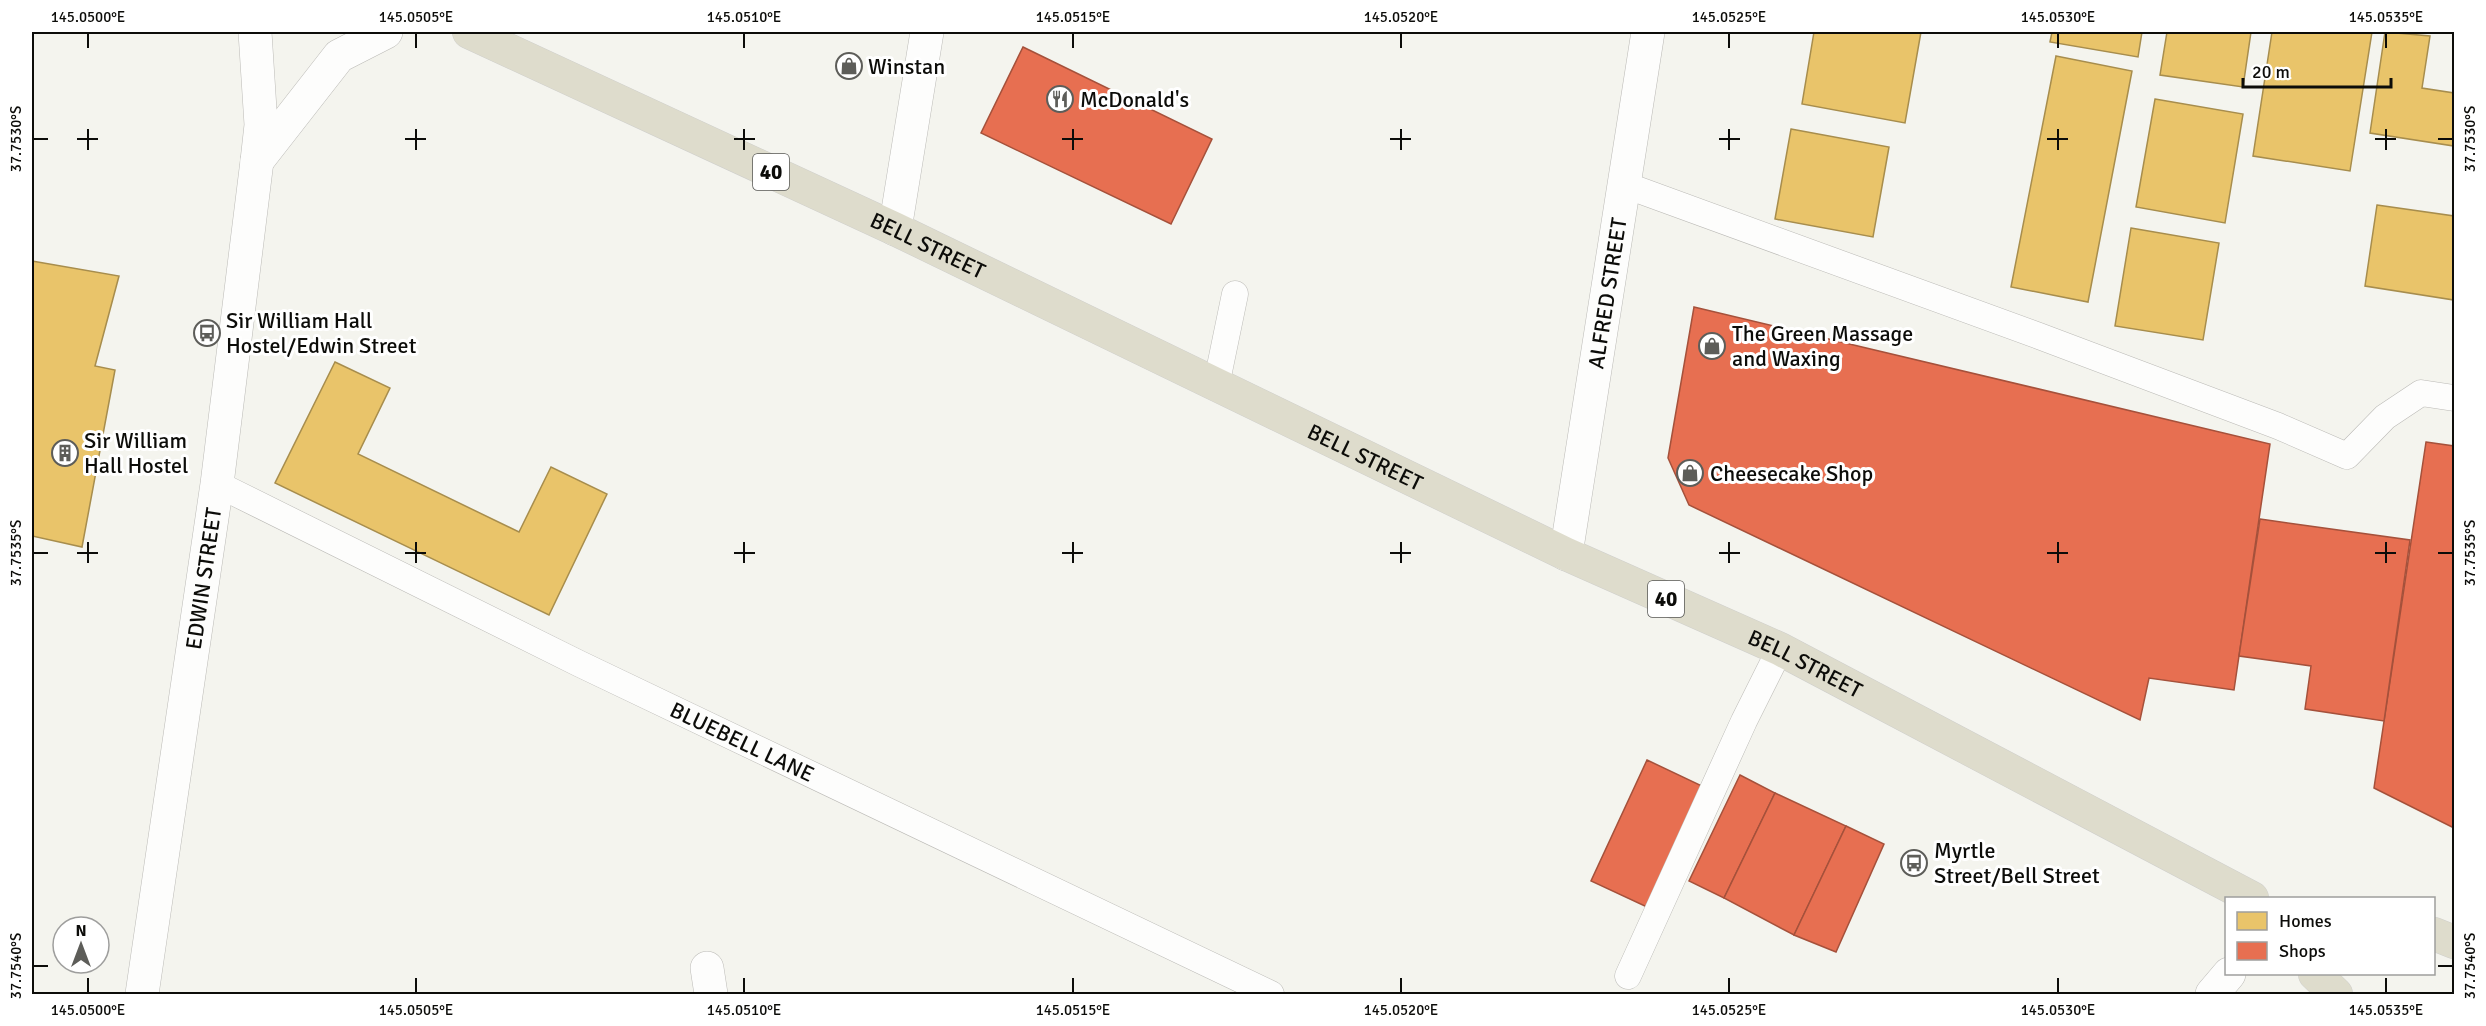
<svg xmlns="http://www.w3.org/2000/svg" width="2486" height="1026" font-family="Signika,sans-serif">
<style>
.homes{fill:#e9c46a;stroke:#a78d4d;stroke-width:1.5}
.shops{fill:#e76f51;stroke:#a5513b;stroke-width:1.5}
.lines{fill:none;stroke-linecap:round;stroke-linejoin:round}
.service-casing{stroke:#bbbab6;stroke-width:27}
.minor-casing{stroke:#bbbab6;stroke-width:34}
.trunk-casing{stroke:#cfcfcc;stroke-width:34}
.service{stroke:#fdfdfc;stroke-width:26}
.minor{stroke:#fdfdfc;stroke-width:33}
.trunk{stroke:#dedccc;stroke-width:33}
.ticks{fill:none;stroke:#0c0c09;stroke-width:2}
.labels{text-anchor:middle;dominant-baseline:central;stroke-width:6;stroke-linejoin:round;paint-order:stroke}
.shield{fill:#fff;stroke:#555553;stroke-width:1.5}
.shield-label{font-size:21px;font-weight:bold;fill:#0c0c09}
.poi-label{font-size:22px;fill:#0c0c09;stroke:#fff;text-anchor:start}
.street-label{font-size:22px;fill:#0c0c09;stroke:#fff}
.neatline{fill:none;stroke:#0c0c09;stroke-width:2}
.ticks-label{font-size:15px;text-anchor:middle;fill:#0c0c09}
</style>
<rect width="100%" height="100%" fill="#f4f4ee"/>
<g class="homes">
<path d="M1814 32H1921L1905 123 1802 104Z"/>
<path d="M2052 32H2142L2138 57 2050 42Z"/>
<path d="M2167 32H2251L2243 87 2160 75Z"/>
<path d="M2272 32H2372L2350 171 2253 156Z"/>
<path d="M2385 32 2430 36 2422 88 2454 93V146L2370 133Z"/>
<path d="M2056 56 2132 71 2088 302 2011 287Z"/>
<path d="M2155 99 2243 114 2225 223 2136 207Z"/>
<path d="M1791 129 1889 147 1873 237 1775 219Z"/>
<path d="M2377 205 2454 216V300L2365 286Z"/>
<path d="M2131 228 2219 243 2203 340 2115 326Z"/>
<path d="M32 261 119 276 95 366 115 370 82 547 32 536Z"/>
<path d="M335 362 390 388 358 454 519 532 551 467 607 494 549 615 275 483Z"/>
</g>
<g class="shops">
<path d="M1023 47 1212 139 1171 224 981 133Z"/>
<path d="M1694 307 2270 444 2234 690 2149 678 2140 720 1689 505 1668 458Z"/>
<path d="M2426 442 2454 446V828L2374 788Z"/>
<path d="M2260 519 2410 540 2384 721 2305 709 2311 666 2239 656Z"/>
<path d="M1647 760 1702 786 1647 907 1591 881Z"/>
<path d="M1740 775 1775 793 1724 898 1689 881Z"/>
<path d="M1775 793 1846 826 1794 935 1724 898Z"/>
<path d="M1846 826 1884 844 1836 952 1794 935Z"/>
</g>
<g class="lines">
<defs>
<g id="service">
<path d="M1625 185 2039 336 2278 426 2347 456 2385 417 2421 393 2454 398"/>
<path d="M1216 386 1235 294"/>
<path id="s1" d="M217 484 580 664 1271 994"/>
<path d="M1628 976 1744 721 1780 649"/>
</g>
<g id="minor">
<path d="M257 161 339 56 386 32"/>
<path d="M895 229 927 32"/>
<path id="s2" d="M1566 554 1648 32"/>
<path d="M707 968 711 994"/>
<path id="s3" d="M142 994 217 484 257 161 261 125 255 32"/>
<path d="M2212 994 2229 974"/>
</g>
<g id="trunk">
<path id="s4" d="M469 32 895 229 1566 554 1780 649 2252 898"/>
<path d="M2434 934 2454 942"/>
<path d="M2315 974 2336 994"/>
</g>
</defs>
<use href="#service" class="service-casing"/>
<use href="#minor" class="minor-casing"/>
<use href="#trunk" class="trunk-casing"/>
<use href="#service" class="service"/>
<use href="#minor" class="minor"/>
<use href="#trunk" class="trunk"/>
</g>
<path class="ticks" d="M88 33V48M416 33V48M744 33V48M1073 33V48M1401 33V48M1729 33V48M2058 33V48M2386 33V48M88 129V150M416 129V150M744 129V150M1073 129V150M1401 129V150M1729 129V150M2058 129V150M2386 129V150M33 139H48M77 139H98M405 139H426M734 139H755M1062 139H1083M1390 139H1411M1719 139H1740M2047 139H2068M2375 139H2396M2438 139H2453M88 542V563M416 542V563M744 542V563M1073 542V563M1401 542V563M1729 542V563M2058 542V563M2386 542V563M33 553H48M77 553H98M405 553H426M734 553H755M1062 553H1083M1390 553H1411M1719 553H1740M2047 553H2068M2375 553H2396M2438 553H2453M33 966H48M2438 966H2453M88 978V993M416 978V993M744 978V993M1073 978V993M1401 978V993M1729 978V993M2058 978V993M2386 978V993"/>
<defs>
<symbol id="shop-ring" viewBox="-11 -11 22 22"><circle r="9.5" fill="#fff" stroke="#5d5d59" stroke-width="1.5"/><path d="M-5-2.5h2.3a2.7 3.5 0 0 1 5.4 0H5L5.5 6h-11ZM-1.5-2.5h3a1.5 2.3 0 0 0-3 0Z" fill="#5d5d59"/></symbol>
<symbol id="restaurant-ring" viewBox="-11 -11 22 22"><circle r="9.5" fill="#fff" stroke="#5d5d59" stroke-width="1.5"/><path d="M-5-6h1v4h1v-4h1v4h1v-4h1v5L-1.5 .5V6h-2V.5L-5-1ZM5-6V6H3V1.5H1.5Q1.5-4 5-6Z" fill="#5d5d59"/></symbol>
<symbol id="bus-ring" viewBox="-11 -11 22 22"><circle r="9.5" fill="#fff" stroke="#5d5d59" stroke-width="1.5"/><path d="M-5-6H5V4H4V6H2V4H-2V6H-4V4H-5ZM-3.5-4V0h7V-4ZM-3.5 1.2v1.5H-2V1.2ZM2 1.2v1.5H3.5V1.2Z" fill="#5d5d59"/></symbol>
<symbol id="building-ring" viewBox="-11 -11 22 22"><circle r="9.5" fill="#fff" stroke="#5d5d59" stroke-width="1.5"/><path d="M-4-6H4V6H1V3H-1V6H-4ZM-2.5-4.3h1.7v1.8h-1.7ZM.8-4.3h1.7v1.8H.8ZM-2.5-1h1.7V.8h-1.7ZM.8-1h1.7V.8H.8Z" fill="#5d5d59"/></symbol>
</defs>
<g fill-rule="evenodd">
<use href="#shop-ring" x="834" y="51" width="30" height="30"/>
<use href="#restaurant-ring" x="1045" y="84" width="30" height="30"/>
<use href="#bus-ring" x="192" y="318" width="30" height="30"/>
<use href="#shop-ring" x="1697" y="331" width="30" height="30"/>
<use href="#building-ring" x="50" y="438" width="30" height="30"/>
<use href="#shop-ring" x="1675" y="458" width="30" height="30"/>
<use href="#bus-ring" x="1899" y="848" width="30" height="30"/>
</g>
<g class="labels">
<g class="shield">
<rect x="753" y="154" width="36" height="36" rx="4.5"/>
<rect x="1648" y="581" width="36" height="36" rx="4.5"/>
</g>
<g class="shield-label">
<text x="771" y="172">40</text>
<text x="1666" y="599">40</text>
</g>
<g class="poi-label">
<text x="868" y="66">Winstan</text>
<text x="1080" y="99">McDonald's</text>
<text x="226" y="320">Sir William Hall<tspan x="226" dy="25">Hostel/Edwin Street</tspan></text>
<text x="1732" y="333">The Green Massage<tspan x="1732" dy="25">and Waxing</tspan></text>
<text x="84" y="440">Sir William<tspan x="84" dy="25">Hall Hostel</tspan></text>
<text x="1710" y="473">Cheesecake Shop</text>
<text x="1934" y="850">Myrtle<tspan x="1934" dy="25">Street/Bell Street</tspan></text>
</g>
<g class="street-label">
<text stroke="none"><textPath href="#s4" startOffset="506">BELL STREET</textPath></text>
<text stroke="none"><textPath href="#s2" startOffset="264">ALFRED STREET</textPath></text>
<text stroke="none"><textPath href="#s4" startOffset="992">BELL STREET</textPath></text>
<text stroke="none"><textPath href="#s3" startOffset="420">EDWIN STREET</textPath></text>
<text stroke="none"><textPath href="#s4" startOffset="1478">BELL STREET</textPath></text>
<text stroke="none"><textPath href="#s1" startOffset="585">BLUEBELL LANE</textPath></text>
</g>
</g>
<rect width="2486" height="1026" fill="none" stroke="#ffffff" stroke-width="66"/>
<rect x="2225" y="897" width="210" height="78" fill="#ffffff" stroke="#9e9e9d" stroke-width="1.5"/>
<rect x="2237" y="912" width="30" height="18" fill="#e9c46a" stroke="#9e9e9d" stroke-width="1.5"/>
<text x="2279" y="927" font-size="18" fill="#0c0c09">Homes</text>
<rect x="2237" y="942" width="30" height="18" fill="#e76f51" stroke="#9e9e9d" stroke-width="1.5"/>
<text x="2279" y="957" font-size="18" fill="#0c0c09">Shops</text>
<g transform="translate(81 945)"><circle r="28" fill="#ffffff" stroke="#9e9e9d" stroke-width="1.5"/>
<path d="M0-4.5L10 22L0 15L-10 22Z" fill="#5d5d59"/>
<text y="-9" font-size="16" font-weight="bold" text-anchor="middle" fill="#0c0c09">N</text>
</g>
<path d="M2243 78v9h148v-9" fill="none" stroke="#0c0c09" stroke-width="3"/>
<text x="2252" y="78" font-size="18" fill="#0c0c09" stroke="#ffffff" stroke-width="4.5" paint-order="stroke">20 m</text>
<rect x="33" y="33" width="2420" height="960" class="neatline"/>
<g class="ticks-label">
<text x="88" y="22">145.0500°E</text>
<text x="416" y="22">145.0505°E</text>
<text x="744" y="22">145.0510°E</text>
<text x="1073" y="22">145.0515°E</text>
<text x="1401" y="22">145.0520°E</text>
<text x="1729" y="22">145.0525°E</text>
<text x="2058" y="22">145.0530°E</text>
<text x="2386" y="22">145.0535°E</text>
<text transform="translate(16 139) rotate(-90)" y="5">37.7530°S</text>
<text transform="translate(2470 139) rotate(-90)" y="5">37.7530°S</text>
<text transform="translate(16 553) rotate(-90)" y="5">37.7535°S</text>
<text transform="translate(2470 553) rotate(-90)" y="5">37.7535°S</text>
<text transform="translate(16 966) rotate(-90)" y="5">37.7540°S</text>
<text transform="translate(2470 966) rotate(-90)" y="5">37.7540°S</text>
<text x="88" y="1015">145.0500°E</text>
<text x="416" y="1015">145.0505°E</text>
<text x="744" y="1015">145.0510°E</text>
<text x="1073" y="1015">145.0515°E</text>
<text x="1401" y="1015">145.0520°E</text>
<text x="1729" y="1015">145.0525°E</text>
<text x="2058" y="1015">145.0530°E</text>
<text x="2386" y="1015">145.0535°E</text>
</g>
</svg>
